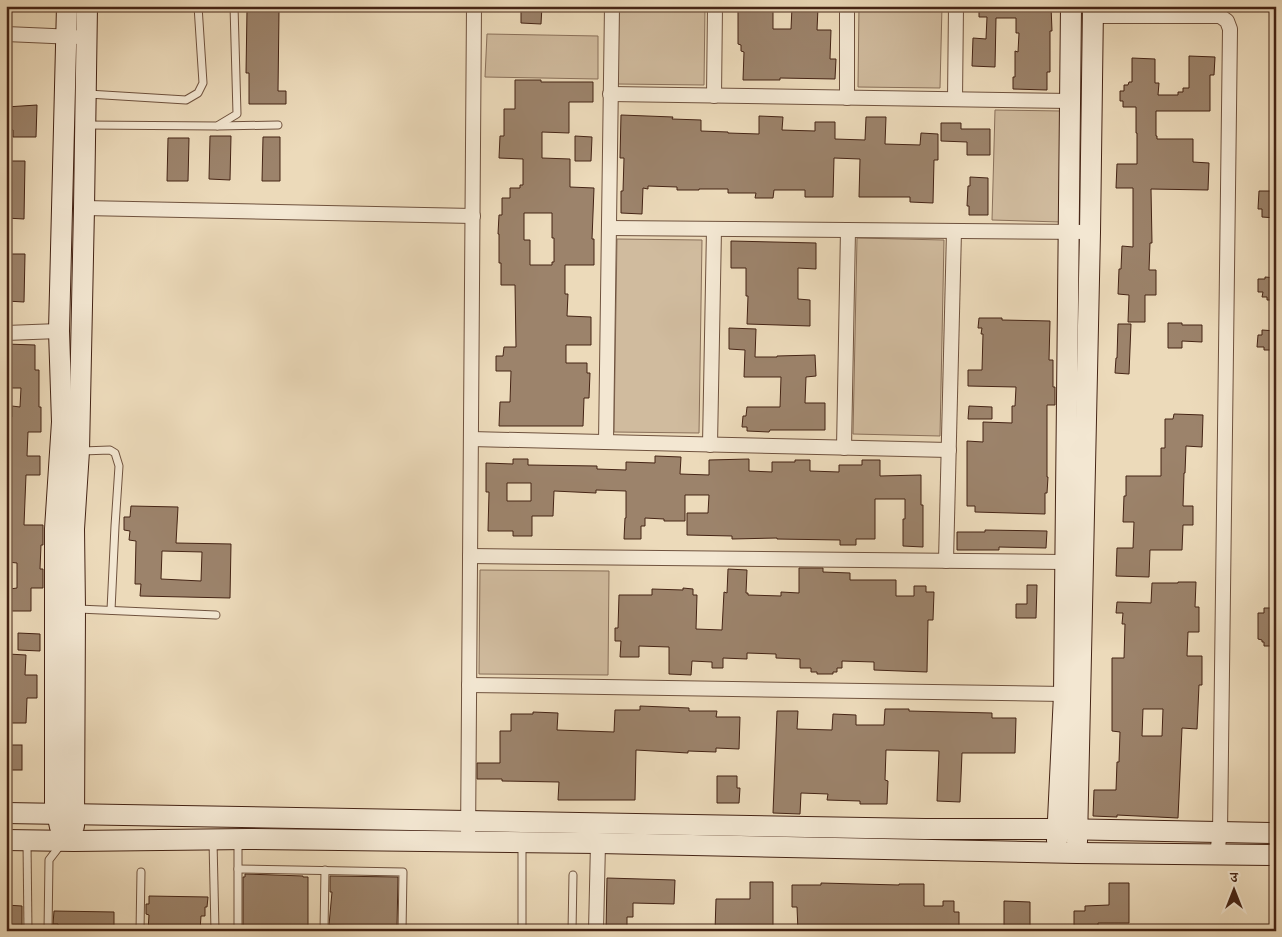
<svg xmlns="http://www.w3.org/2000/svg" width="1282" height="937" font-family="'IM FELL DW Pica','Noto Serif Devanagari',serif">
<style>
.green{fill:#d0bb9e;stroke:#8a705a}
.building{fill:#9c836b;stroke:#452415;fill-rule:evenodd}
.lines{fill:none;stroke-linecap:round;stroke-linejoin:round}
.lane-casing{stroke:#6f523e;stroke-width:9}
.street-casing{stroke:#6f523e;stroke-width:16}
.secondary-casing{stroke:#452415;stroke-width:22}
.lane{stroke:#f3e7d2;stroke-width:7}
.street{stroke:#f3e7d2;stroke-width:14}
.secondary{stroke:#f3e7d2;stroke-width:20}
</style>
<rect width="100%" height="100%" fill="#ecdaba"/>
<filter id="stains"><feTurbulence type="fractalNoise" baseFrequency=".004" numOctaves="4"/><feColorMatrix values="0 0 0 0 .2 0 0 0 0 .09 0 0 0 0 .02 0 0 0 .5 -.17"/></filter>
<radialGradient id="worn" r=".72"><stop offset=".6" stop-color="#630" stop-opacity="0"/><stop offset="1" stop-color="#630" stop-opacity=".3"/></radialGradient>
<g class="green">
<path d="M619 6H705L704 85 618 84Z"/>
<path d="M859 6H942L940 88 858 87Z"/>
<path d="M487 34 598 36V79L485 77Z"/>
<path d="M995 110 1062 111 1060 222 992 220Z"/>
<path d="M857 238 944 240 940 436 853 434Z"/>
<path d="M617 239 702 240 699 433 614 432Z"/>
<path d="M480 570 609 571 608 675 479 674Z"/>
</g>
<g class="building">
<path d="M521 6H542L541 24 521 23Z"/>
<path d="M738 6 773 7V29H791L792 7 818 8 817 30H831L830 59H836L835 79 780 78V80H743L744 52 741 51V45L738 44Z"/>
<path d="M979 6H1051L1052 31H1050V72H1047V90L1013 89V77H1015V51L1018 52 1019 33H1016V18H996L995 67 972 66 973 38 986 39 987 17H979Z"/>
<path d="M247 10 279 11 278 91H286V104H249V73H246Z"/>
<path d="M1189 56 1215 57 1214 75H1210V111H1156V136H1157V139H1193V162L1209 163 1208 190 1151 189 1152 243H1150L1149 270H1156V295H1145V322H1128L1129 295 1118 294 1119 269H1121L1122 246 1133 247V188H1116L1117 164H1137V133H1136V107H1123V101H1120V91H1124V85H1128L1129 82H1132V58L1155 59V83H1159L1158 95H1178V92H1183V88H1189Z"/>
<path d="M515 80H541V82H593V102H569V133L542 132V158L570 159V187L594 188 592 239H594V265H565V294H568L567 316 591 317V345H566V363H587V373H590L589 398H584L583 426H499L500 402H510L511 371H496V356H503L504 347H516L515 285H501V263H499V234H498L499 215H502V198H510V188H520V185H523V159L499 158 500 136H504V109H515ZM524 213H552V238H554V262H552V265H530V240H524Z"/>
<path d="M37 105 36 137H13V130L6 128V107Z"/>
<path d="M621 115 673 117 672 119 701 120V131L728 132V133L759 134V116L783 117 782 130 815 131V122H835V139L865 140 866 117H886L885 144 920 145 921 133 938 134V160H934L933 203 910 202V197H859L860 159 834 158 833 197H805V190H774L773 198H755L756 193H728V189H699V190H677V187L648 186V189L643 188 642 214 621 213V191H623L624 158H620Z"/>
<path d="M941 123H961V129H990V155H967V142L941 141Z"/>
<path d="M210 136H231L230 180 209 179Z"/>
<path d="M575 136 592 137 591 161H575Z"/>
<path d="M263 137H280V181H262Z"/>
<path d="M168 138H189L188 181H167Z"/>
<path d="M6 161H25L24 219 6 218Z"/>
<path d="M970 177 988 178V215H969V206H967L968 186H970Z"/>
<path d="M1259 191H1276V218L1262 217V209H1258Z"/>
<path d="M731 241 816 243V269L798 268V299L810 300V326L747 324 748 296H746V268H731Z"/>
<path d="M6 254H25L24 302 6 301Z"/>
<path d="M1265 277 1276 278V300H1267V297H1262L1263 292H1258V279H1265Z"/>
<path d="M979 318H1002V320L1050 321 1049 360H1053V387H1055V405H1047V477H1048L1047 493H1045V514L975 512V506H967V441L983 442V422L1012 423V406H1015L1016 387 968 386V370H982L983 334H981L982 328H978Z"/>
<path d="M1168 323H1182V325H1202V342L1182 341V348H1168Z"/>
<path d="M1118 324H1131L1129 374 1115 373 1116 358H1117Z"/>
<path d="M729 328 756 329 755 357H777V356L815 355 816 376 806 377 805 403H825V430H770L769 432 747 431V427H742L743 416H746L747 407H780L781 377H744L745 350 729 349Z"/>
<path d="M1262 330 1276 331V350H1264V347H1257L1258 335H1262Z"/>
<path d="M6 344 35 345V370H39V407H41V432H28L27 456H40V475H26L24 525H43V545H41L40 569H43V588H31V611H11L10 589 17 588V563L8 562V525H9L10 501H7V479H11L10 455H6V424H9V417H12V406L20 407 21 388H7Z"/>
<path d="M969 406 992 407V419H968Z"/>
<path d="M1174 414 1203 415 1202 447 1186 446 1185 473H1184L1183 506H1193V525H1183L1182 550H1150L1149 577 1116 576 1117 548H1133L1134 522H1123L1124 496H1126V476H1161V448H1165V419H1173Z"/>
<path d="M655 456 681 457 680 474 709 475V460L749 459V471L772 472V462H795V460H810V471L839 472V465H862V460H880V476L921 475V505H923V547L903 546V519H905V499H875V539H856V545H840V540L777 539V538L732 539V536L687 535V513H708L709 495H685V521H664V519L645 518V526H641V539H624L625 518H626V491L596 490V493L554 491 553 516H532V536H513V531H488L489 492H486V463L513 464V459H528V465L597 466V469L626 470V462L655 463ZM507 483H531V501H507Z"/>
<path d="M131 506 178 507 176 543 231 544 230 598 140 596 141 584H135L136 541 129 540 130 531 124 530V517H130ZM162 551 202 552 201 581 161 579Z"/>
<path d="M985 530 1047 531 1046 548 999 547V550H957V532H985Z"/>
<path d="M799 568H823V572L850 573V580H896V596H914V586H926V592H934L933 620H928L927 672 874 670V662L842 661V668H837V672H833V674H817V672H811V668H800V659L776 658V654L747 653V659L723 658V668H712V662L692 661 691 675 669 674V647L639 646V657H620L621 641H615V628H618L619 595H652V589L683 590V588L693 589V595H697L696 629 722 630 724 592 727 593 728 569 747 570 746 593H748V595L781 596V592L799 593Z"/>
<path d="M1178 582H1196L1195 607H1199V632H1188L1187 656H1202V685H1199L1197 729 1182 728 1178 818 1117 815V817L1093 816 1094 790H1116L1117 762H1119L1120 732 1112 731V658H1124L1125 624H1122L1123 613H1116L1117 602 1151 603 1152 583H1178ZM1143 709H1163L1162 736H1142Z"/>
<path d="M1027 585H1037L1036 618H1016V604H1027Z"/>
<path d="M1264 608H1276V643L1275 646H1264V642H1262V640L1258 639V613H1264Z"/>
<path d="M18 633 40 634V651L18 650Z"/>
<path d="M8 654 26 655 25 675H37V698H27L26 723H7Z"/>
<path d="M640 706 689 708V711H717L716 717H740L739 749 716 748V752L688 751V753L636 750 635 800H558L559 782 502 781V779H477V763H500V731H511V714H533V712L558 713 557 730 614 732 615 710H640Z"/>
<path d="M885 709H909V711L992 713V718H1016L1015 753H962L960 802 937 801 939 751 886 750 885 780 888 781 887 804H860V801L827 800 828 794 801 793 800 814 773 813 777 711H798L797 729 832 730 833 714 856 715V725H884Z"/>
<rect x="6" y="745" width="16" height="25"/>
<path d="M717 776H737V788H740L739 803H717Z"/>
<path d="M245 874 303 876V877H308V931H243V877H245Z"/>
<path d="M330 876 398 877 397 927 329 925 332 892H330Z"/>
<path d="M607 878 675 880 674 904 633 903V917H627V931H606Z"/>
<path d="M750 882H773V931H715L716 899H750Z"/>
<path d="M821 883 899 885V884H924V906H943V901H954V912H959V931H798L797 907H792V885H821Z"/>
<path d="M1109 883H1129V923H1098V931H1074V911H1085V906L1109 905Z"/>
<path d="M149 896 208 897 207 907H205V916H201L200 931H148L149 915 146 914V904H149Z"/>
<path d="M1004 901 1030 902V931H1004Z"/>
<path d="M6 905 22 906V931H6Z"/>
<path d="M54 911 114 912V931H58V924H53Z"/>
</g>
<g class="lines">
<defs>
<g id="lane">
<path d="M88 94 186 100 198 93 203 83 198 6"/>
<path d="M86 125 217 126 237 114 234 6"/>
<path d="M218 126 278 125"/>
<path d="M82 451 110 450 115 453 119 466 115 526 111 610"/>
<path d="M78 609 216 615"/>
<path d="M213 841 215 931"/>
<path d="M238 841V931"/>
<path d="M27 843 28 931"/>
<path d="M522 843V931"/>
<path d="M238 869 403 872 402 931"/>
<path d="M48 931 49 860 62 843"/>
<path d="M140 931 141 872"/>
<path d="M324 931 325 870"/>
<path d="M572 931 573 875"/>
</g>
<g id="street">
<path d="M847 6V98"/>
<path d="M1093 16H1220L1227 21 1230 29 1220 832 1217 854"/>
<path d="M6 34 75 37"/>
<path d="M610 94 1071 101"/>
<path d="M714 96 715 6"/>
<path d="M955 99 956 6"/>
<path d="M84 208 473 216"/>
<path d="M609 228 1090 232"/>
<path d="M6 333 59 331"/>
<path d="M471 439 949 450"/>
<path d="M606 442 612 6"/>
<path d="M710 445 714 229"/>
<path d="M844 448 848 230"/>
<path d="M470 556 1065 562"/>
<path d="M946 561 954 231"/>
<path d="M469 685 1064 694"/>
<path d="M468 842 474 6"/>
<path d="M596 931 598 843"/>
</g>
<g id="secondary">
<path d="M6 813 925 829H1057L1276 833"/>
<path d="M74 826 75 609 74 529 79 451 84 208 87 6"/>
<path d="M60 827 55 803V529L62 422 59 331 67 6"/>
<path d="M6 840 74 841 247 839 598 843 1077 853 1276 855"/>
<path d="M1057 841 1064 694 1071 6"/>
<path d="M1077 842 1090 232 1093 6"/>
</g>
</defs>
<use href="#lane" class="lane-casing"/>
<use href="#street" class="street-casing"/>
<use href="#secondary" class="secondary-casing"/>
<use href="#lane" class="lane"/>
<use href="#street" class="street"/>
<use href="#secondary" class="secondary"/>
</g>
<rect width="1282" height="937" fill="none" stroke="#ecdaba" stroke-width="25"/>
<rect x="8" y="8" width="1267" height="922" fill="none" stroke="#452415" stroke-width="2.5"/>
<rect x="12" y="12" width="1257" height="912" fill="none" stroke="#452415"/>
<g transform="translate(1234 890)" stroke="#f3e7d2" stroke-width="4" paint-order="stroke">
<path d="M0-4L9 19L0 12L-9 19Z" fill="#452415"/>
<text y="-8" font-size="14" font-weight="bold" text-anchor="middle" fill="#452415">उ</text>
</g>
<rect width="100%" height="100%" filter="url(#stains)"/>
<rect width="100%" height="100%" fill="url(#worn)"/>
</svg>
